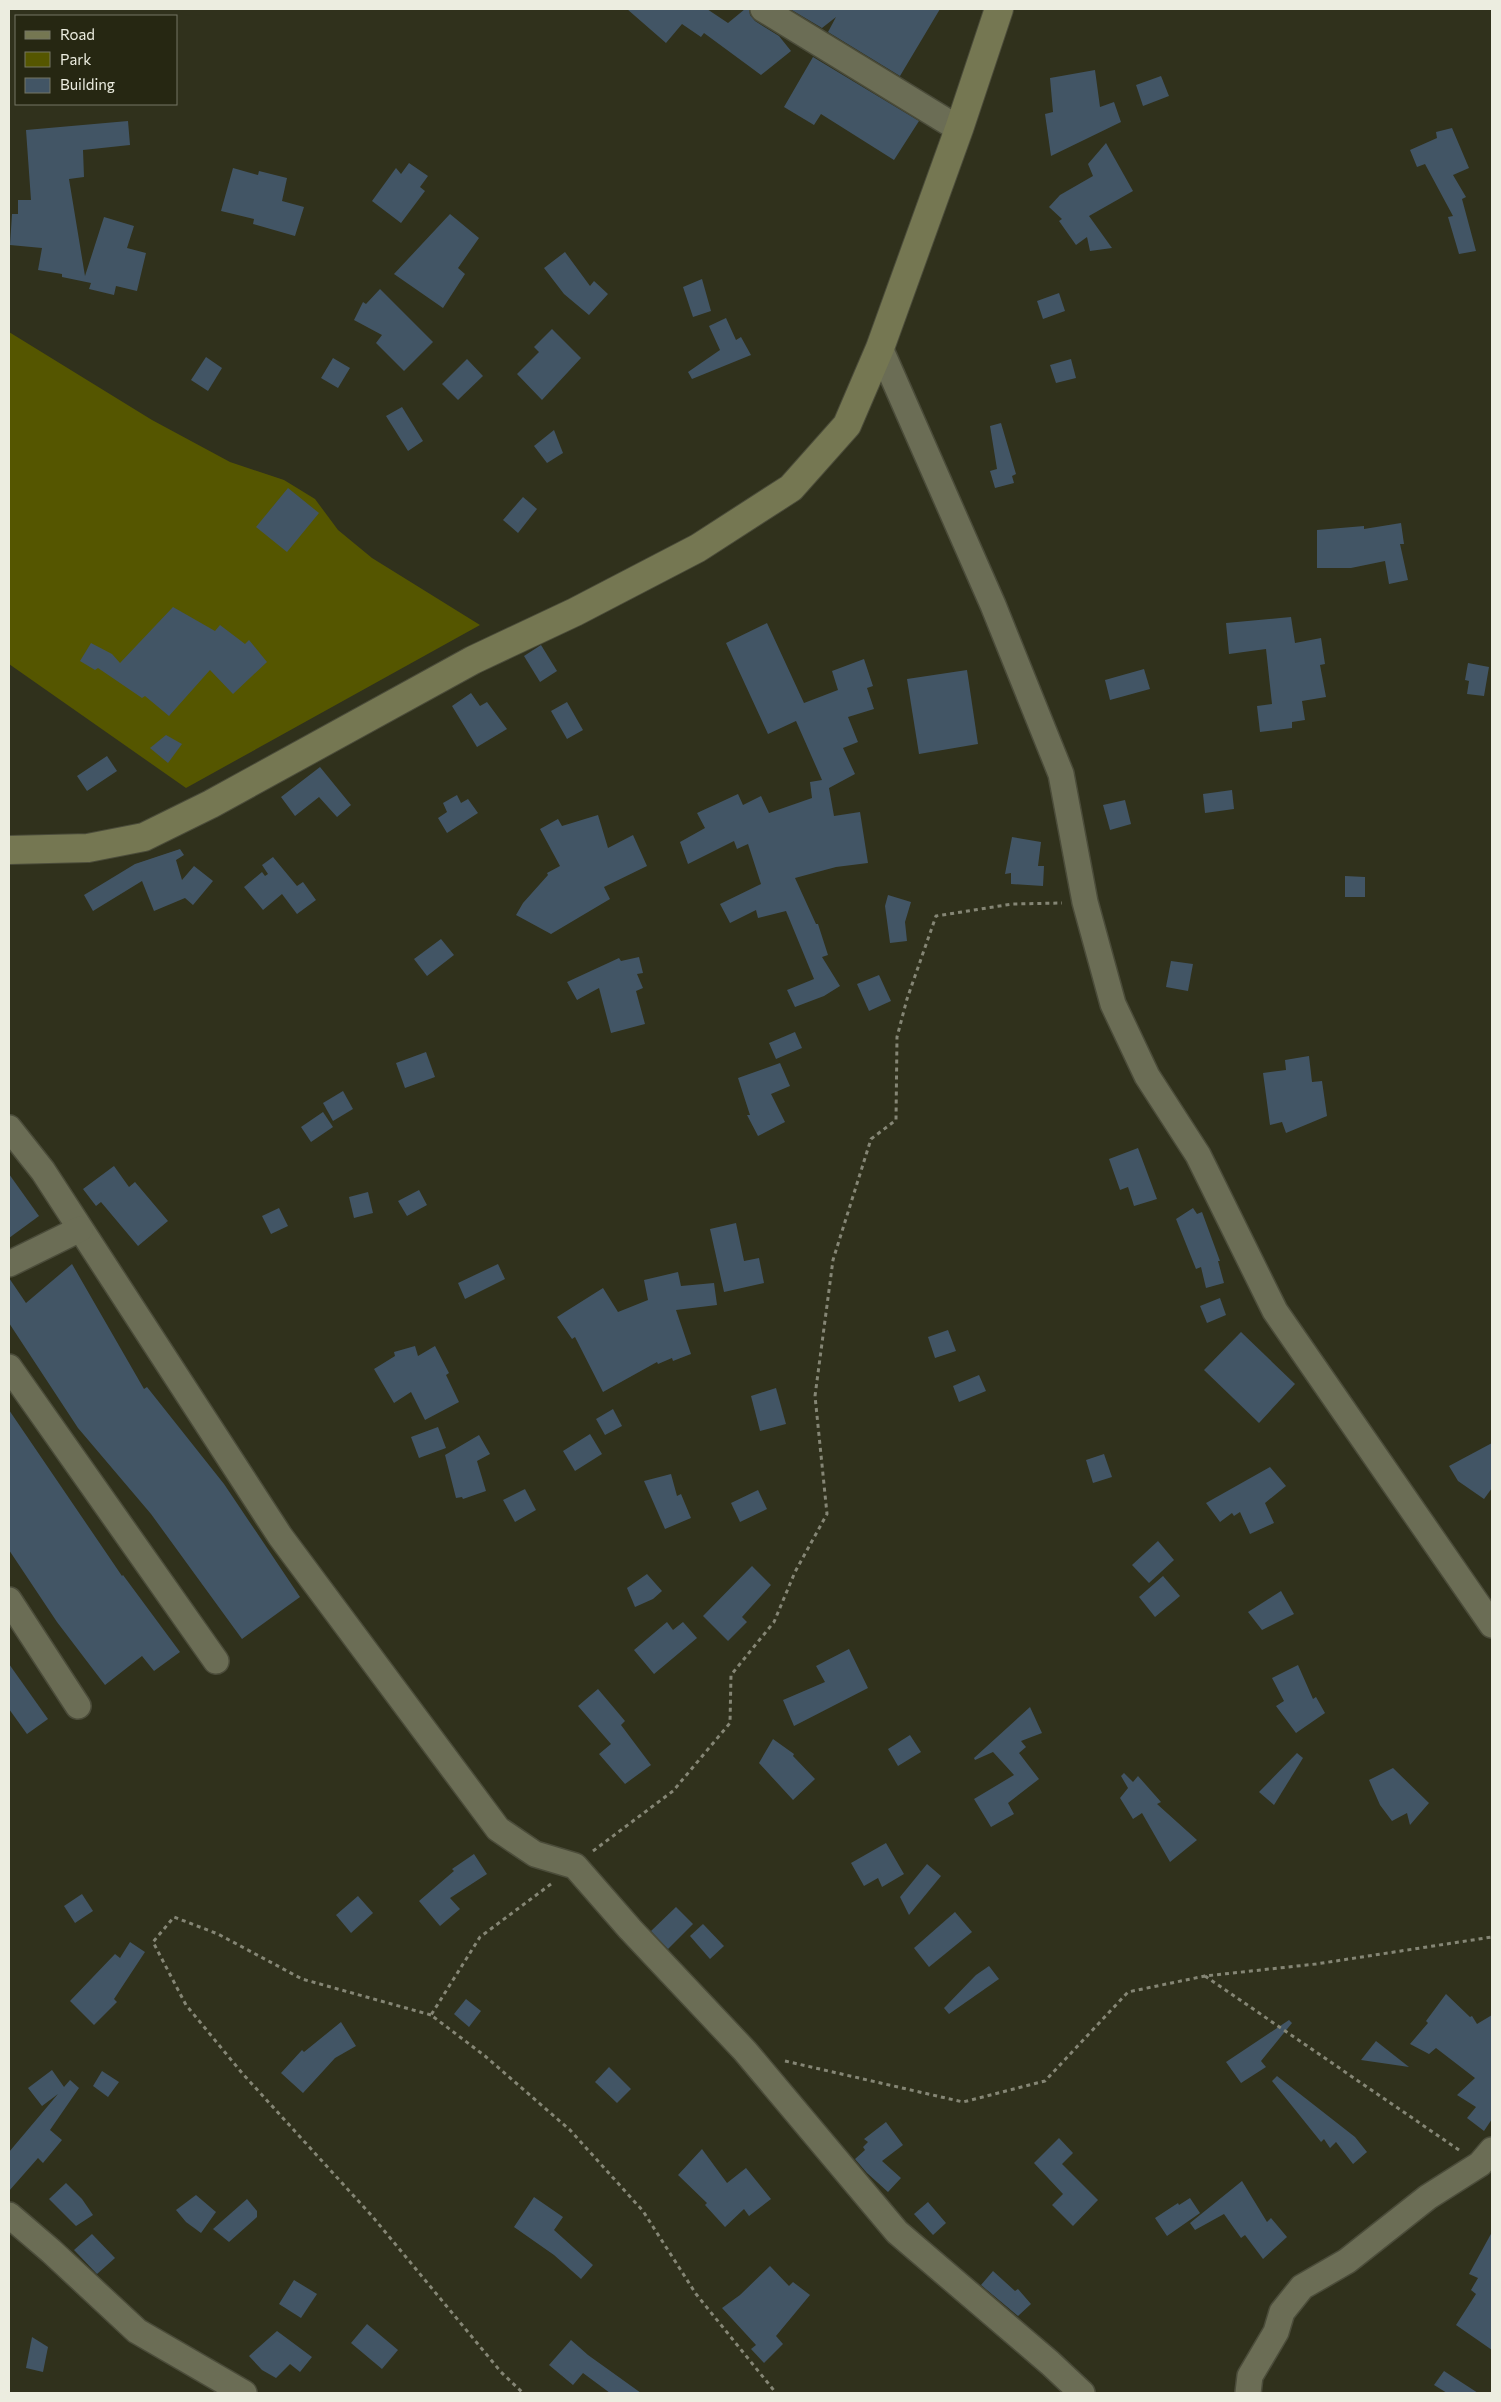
<svg xmlns="http://www.w3.org/2000/svg" width="1501" height="2402" font-family="Commissioner,sans-serif">
<style>
.green{fill:#555600}
.building{fill:#425565}
.lines{fill:none;stroke-linecap:round;stroke-linejoin:round}
.street-casing{stroke:#4b4c3a;stroke-width:28}
.secondary-casing{stroke:#4b4c3a;stroke-width:30}
.path{stroke:#858675;stroke-width:3;stroke-dasharray:4 4;stroke-linecap:butt}
.street{stroke:#6b6d55;stroke-width:25}
.secondary{stroke:#757752;stroke-width:28}
</style>
<rect width="100%" height="100%" fill="#30311c"/>
<path class="green" d="M9 332 152 420 230 462 284 480 315 499 338 530 372 558 480 625 186 788 9 664Z"/>
<g class="building">
<path d="M627 9H707L728 23 745 9H749L750 15 755 21 779 36 791 51 761 75 704 33 701 37 682 24 666 43Z"/>
<path d="M790 9H940L900 76 828 32 836 17 822 28Z"/>
<path d="M813 57 919 121 894 160 821 114 814 125 784 107Z"/>
<path d="M1095 70 1100 107 1114 102 1121 122 1051 156 1045 114 1053 112 1050 78Z"/>
<path d="M1161 76 1169 96 1143 106 1136 85Z"/>
<path d="M128 121 130 145 83 150 84 177 69 179 85 276 104 217 134 226 127 248 146 253 137 291 116 286 114 295 89 289 91 283 62 277V274L38 270 42 248 10 245 12 214H18V200H31L26 130Z"/>
<path d="M1452 128 1469 168 1453 175 1466 197 1462 199 1476 251 1459 254 1448 217 1453 216 1425 164 1417 167 1410 150 1437 138 1436 132Z"/>
<path d="M1106 143 1133 191 1089 216 1112 248 1090 251 1087 237 1076 245 1059 221 1062 219 1049 207 1060 195 1093 176 1088 164Z"/>
<path d="M409 163 428 176 420 187 425 191 401 223 372 201 396 168 401 174Z"/>
<path d="M233 168 258 175 259 171 287 178 282 201 304 207 295 236 253 224 254 219 221 211Z"/>
<path d="M450 214 479 238 458 268 465 274 443 308 394 274Z"/>
<path d="M565 252 590 286 594 281 608 294 589 315 564 294 544 268Z"/>
<path d="M702 279 711 311 693 317 683 287Z"/>
<path d="M380 289 433 342 404 371 376 343 382 335 354 320 363 302 366 304Z"/>
<path d="M1059 293 1065 311 1043 319 1037 301Z"/>
<path d="M726 318 736 340 741 337 751 355 692 379 688 372 720 350 709 326Z"/>
<path d="M552 329 581 358 542 400 517 374 539 352 534 347Z"/>
<path d="M206 357 222 368 208 391 191 380Z"/>
<path d="M333 358 350 368 338 388 321 378Z"/>
<path d="M467 359 483 376 458 400 442 384Z"/>
<path d="M1071 359 1076 378 1056 383 1050 365Z"/>
<path d="M402 407 423 441 408 451 386 416Z"/>
<path d="M1001 423 1016 474 1012 476 1014 483 995 488 990 471 997 469 990 426Z"/>
<path d="M554 430 563 453 547 463 534 446Z"/>
<path d="M288 488 319 513 287 552 256 527Z"/>
<path d="M523 497 537 509 518 533 503 520Z"/>
<path d="M1401 523 1404 544H1400L1408 580 1389 584 1385 561 1351 568H1317V530L1364 526V529Z"/>
<path d="M173 607 215 631 220 625 245 644 249 640 267 662 233 694 210 670 169 716 145 696 142 698 98 668 95 670 80 661 91 643 112 654 120 663Z"/>
<path d="M1291 617 1295 643 1321 638 1325 664 1320 665 1326 697 1302 701 1305 720 1292 722V728L1260 732 1257 706 1272 704 1266 649 1229 654 1226 623Z"/>
<path d="M767 623 804 703 838 690 832 671 864 659 873 686 867 688 874 709 848 717 858 742 843 748 855 774 829 788 834 816 860 812 868 863 836 867 795 878 816 924H818L828 955 822 957 840 986 824 996 795 1007 787 990 814 979 786 911 758 918 756 910 730 923 720 904 761 884 748 844 737 849 734 841 688 864 680 842 705 828 697 813 738 794 743 805 761 796 769 813 812 798 810 782 822 780 796 721 768 734 726 643Z"/>
<path d="M541 645 557 671 540 682 524 656Z"/>
<path d="M1468 663 1489 667 1484 696 1467 694 1469 681 1465 680Z"/>
<path d="M1144 669 1150 689 1110 700 1105 680Z"/>
<path d="M967 670 978 744 919 754 907 679Z"/>
<path d="M471 693 480 706 487 702 507 729 477 747 452 706Z"/>
<path d="M567 702 583 730 567 739 551 711Z"/>
<path d="M166 735 182 744 168 763 150 748Z"/>
<path d="M107 756 117 771 87 791 77 776Z"/>
<path d="M320 767 351 805 337 817 319 797 295 816 281 797Z"/>
<path d="M1232 790 1234 809 1205 813 1203 794Z"/>
<path d="M457 795 461 803 468 799 478 813 447 833 438 818 447 812 443 803Z"/>
<path d="M1125 800 1131 824 1110 830 1103 805Z"/>
<path d="M598 815 608 848 633 835 647 866 604 887 610 899 551 934 516 915 523 903 548 875 547 873 560 866 540 829 558 819 562 826Z"/>
<path d="M1012 837 1041 842 1038 866H1044L1043 886 1011 884V873L1005 874Z"/>
<path d="M180 849 184 855 176 860 182 880 194 866 213 881 193 905 185 898 154 911 142 881 93 911 84 895 135 864Z"/>
<path d="M273 857 297 886 303 882 316 900 297 914 282 894 263 910 244 887 262 872 265 876 268 874 262 865Z"/>
<path d="M1345 876 1365 877V897H1345Z"/>
<path d="M888 895 911 902 905 922 907 941 890 943 885 906Z"/>
<path d="M441 939 454 955 427 976 414 959Z"/>
<path d="M639 957 643 973 637 974 643 988 636 991 645 1024 611 1033 599 988 577 1000 567 982 619 958 621 961Z"/>
<path d="M1171 961 1193 964 1188 991 1166 987Z"/>
<path d="M879 975 891 1001 869 1011 857 984Z"/>
<path d="M795 1032 802 1048 776 1059 769 1043Z"/>
<path d="M426 1052 435 1077 405 1088 396 1063Z"/>
<path d="M1309 1056 1312 1082 1322 1081 1327 1116 1286 1133 1282 1122 1270 1125 1263 1073 1286 1070 1285 1060Z"/>
<path d="M780 1063 790 1086 771 1094 785 1122 758 1136 747 1115H750L738 1078Z"/>
<path d="M343 1091 353 1109 333 1121 323 1103Z"/>
<path d="M323 1112 333 1127 311 1142 301 1127Z"/>
<path d="M1138 1148 1157 1199 1134 1206 1128 1187 1120 1190 1109 1159Z"/>
<path d="M114 1166 129 1187 135 1182 168 1221 138 1246 101 1202 96 1206 83 1189Z"/>
<path d="M9 1174 39 1216 9 1238Z"/>
<path d="M419 1190 427 1205 407 1216 398 1201Z"/>
<path d="M368 1192 373 1213 354 1218 349 1197Z"/>
<path d="M279 1208 288 1226 271 1234 262 1216Z"/>
<path d="M1193 1208 1197 1214 1202 1212 1220 1261H1218L1224 1283 1206 1288 1201 1267 1196 1269 1176 1219Z"/>
<path d="M736 1223 744 1261 759 1258 764 1283 724 1292 710 1229Z"/>
<path d="M72 1264 144 1389 147 1387 224 1484 300 1597 242 1639 151 1514 78 1428 9 1323V1278L26 1303Z"/>
<path d="M498 1264 505 1279 465 1299 458 1283Z"/>
<path d="M678 1272 681 1286 714 1283 717 1305 676 1310 691 1354 673 1361 672 1358 658 1364 657 1362 603 1392 575 1337 572 1339 557 1317 603 1288 618 1312 648 1300 644 1280Z"/>
<path d="M1220 1298 1226 1315 1207 1323 1200 1306Z"/>
<path d="M948 1330 956 1351 935 1358 928 1337Z"/>
<path d="M1241 1332 1295 1384 1259 1423 1204 1370Z"/>
<path d="M415 1346 418 1356 435 1346 449 1373 446 1375 459 1402 425 1420 411 1392 394 1403 374 1369 395 1356 394 1352Z"/>
<path d="M979 1375 986 1391 959 1402 953 1386Z"/>
<path d="M776 1388 786 1424 760 1431 751 1396Z"/>
<path d="M613 1409 622 1426 605 1435 596 1419Z"/>
<path d="M9 1410 122 1576 123 1575 180 1652 154 1671 142 1656 105 1685 57 1622 9 1550Z"/>
<path d="M438 1427 446 1448 419 1458 411 1437Z"/>
<path d="M590 1434 602 1454 575 1471 563 1451Z"/>
<path d="M479 1435 490 1454 477 1461 486 1491 463 1499 462 1497 456 1498 445 1455Z"/>
<path d="M1492 1443V1488L1484 1499 1458 1481 1449 1466Z"/>
<path d="M1104 1454 1112 1477 1093 1483 1086 1460Z"/>
<path d="M1270 1467 1286 1486 1265 1503 1274 1523 1250 1534 1240 1512 1234 1516 1232 1513 1220 1522 1206 1503Z"/>
<path d="M671 1474 677 1496 681 1494 691 1518 665 1529 644 1481Z"/>
<path d="M525 1489 536 1510 515 1522 503 1500Z"/>
<path d="M758 1490 767 1509 740 1522 731 1503Z"/>
<path d="M1158 1541 1174 1560 1149 1583 1132 1565Z"/>
<path d="M752 1566 771 1585 742 1617 747 1622 728 1641 703 1616Z"/>
<path d="M647 1574 662 1591 653 1599 635 1607 627 1588Z"/>
<path d="M1163 1576 1180 1596 1155 1617 1139 1597Z"/>
<path d="M1281 1591 1294 1614 1262 1630 1248 1612Z"/>
<path d="M667 1622 673 1630 683 1622 697 1638 654 1674 634 1650Z"/>
<path d="M849 1649 868 1688 794 1726 783 1700 825 1682 816 1666Z"/>
<path d="M9 1664 48 1719 27 1734 9 1709Z"/>
<path d="M1298 1665 1313 1699 1316 1697 1325 1713 1296 1733 1276 1706 1284 1701 1272 1678Z"/>
<path d="M598 1689 625 1721 621 1725 651 1765 625 1784 599 1754 611 1744 578 1706Z"/>
<path d="M1030 1707 1042 1733 1021 1741 1026 1747 1019 1753 1039 1779 1008 1803 1014 1814 991 1827 974 1799 1014 1775 993 1752 975 1760 974 1758Z"/>
<path d="M910 1735 921 1752 898 1766 888 1749Z"/>
<path d="M773 1739 794 1754 793 1756 815 1779 793 1800 759 1763Z"/>
<path d="M1297 1753 1303 1758 1274 1805 1259 1792Z"/>
<path d="M1393 1768 1429 1803 1410 1825 1407 1813 1392 1821 1380 1805 1369 1780Z"/>
<path d="M1124 1773 1133 1782 1138 1776 1161 1802 1157 1804 1197 1840 1170 1862 1142 1813 1133 1819 1120 1798 1128 1788 1121 1776Z"/>
<path d="M886 1843 904 1874 882 1887 878 1878 864 1886 851 1863Z"/>
<path d="M474 1854 487 1874 450 1898 460 1909 440 1926 419 1901 454 1871 452 1869Z"/>
<path d="M927 1864 941 1876 909 1915 900 1897Z"/>
<path d="M82 1894 93 1911 75 1923 64 1906Z"/>
<path d="M358 1896 373 1913 351 1933 336 1915Z"/>
<path d="M676 1907 693 1924 668 1949 651 1931Z"/>
<path d="M955 1912 972 1932 929 1967 914 1948Z"/>
<path d="M703 1924 724 1946 710 1959 690 1936Z"/>
<path d="M130 1942 145 1952 114 1999 117 2002 94 2025 70 2001 115 1954 120 1958Z"/>
<path d="M989 1966 999 1979 949 2014 944 2008 976 1975Z"/>
<path d="M1446 1994 1470 2017 1472 2016 1477 2024 1492 2015V2119L1484 2131 1467 2118 1476 2107 1457 2095 1475 2078 1436 2048 1429 2054 1410 2044 1428 2023 1426 2021Z"/>
<path d="M466 1999 481 2011 469 2027 454 2014Z"/>
<path d="M1289 2020 1292 2023 1261 2061 1266 2067 1241 2083 1226 2062Z"/>
<path d="M341 2022 356 2046 335 2058 303 2093 281 2073 302 2050 304 2052Z"/>
<path d="M1376 2041 1409 2067 1361 2060Z"/>
<path d="M609 2067 631 2089 617 2103 595 2082Z"/>
<path d="M52 2070 64 2087 70 2080 79 2088 50 2130 62 2140 43 2163 38 2158 9 2191V2152L58 2094 42 2106 28 2088Z"/>
<path d="M102 2071 119 2082 108 2097 93 2086Z"/>
<path d="M1277 2076 1355 2137 1367 2152 1353 2164 1336 2142 1330 2148 1324 2139 1321 2142 1272 2081Z"/>
<path d="M886 2122 903 2145 882 2161 901 2178 888 2192 867 2173 855 2159 865 2150 863 2147 868 2142 864 2139Z"/>
<path d="M1059 2138 1073 2153 1062 2164 1098 2200 1073 2226 1052 2205 1063 2194 1034 2163Z"/>
<path d="M702 2149 727 2183 746 2168 771 2199 749 2216 744 2209 725 2227 705 2205 707 2203 678 2175Z"/>
<path d="M1242 2181 1267 2222 1271 2218 1287 2237 1263 2259 1245 2235 1241 2238 1224 2214 1195 2230 1190 2223Z"/>
<path d="M66 2183 82 2199 93 2215 76 2226 49 2199Z"/>
<path d="M196 2195 216 2212 201 2233 186 2222 176 2210Z"/>
<path d="M534 2197 563 2217 554 2230 593 2265 581 2279 554 2255 514 2227Z"/>
<path d="M1190 2198 1200 2213 1167 2236 1155 2218 1178 2203 1179 2205Z"/>
<path d="M247 2199 257 2211V2217L229 2242 213 2229Z"/>
<path d="M928 2202 946 2223 933 2235 914 2214Z"/>
<path d="M1492 2232V2350L1456 2325 1476 2294 1471 2290 1478 2278 1469 2274Z"/>
<path d="M92 2234 115 2258 97 2274 74 2250Z"/>
<path d="M770 2266 789 2286 793 2282 810 2295 776 2336 783 2344 764 2363 751 2349 756 2345 722 2308 740 2295Z"/>
<path d="M993 2271 1015 2291 1018 2289 1031 2304 1018 2316 981 2285Z"/>
<path d="M294 2280 317 2294 301 2318 279 2304Z"/>
<path d="M367 2324 398 2350 382 2369 351 2343Z"/>
<path d="M277 2331 312 2357 300 2372 290 2364 276 2378 262 2370 249 2356Z"/>
<path d="M32 2337 48 2347 43 2372 26 2368Z"/>
<path d="M571 2340 588 2355 641 2393H610L583 2373 573 2385 549 2365Z"/>
<path d="M1444 2371 1478 2393H1447L1434 2385Z"/>
</g>
<g class="lines">
<defs>
<g id="street">
<path d="M763 9 959 129"/>
<path d="M880 348 993 605 1061 774 1085 902 1113 1004 1147 1076 1198 1155 1275 1311 1492 1625"/>
<path d="M9 1128 43 1171 280 1536 498 1829 535 1854 575 1866 630 1929 745 2051 897 2232 1050 2363 1082 2393"/>
<path d="M9 1264 80 1229"/>
<path d="M9 1367 216 1661"/>
<path d="M9 1600 78 1706"/>
<path d="M9 2215 51 2251 137 2331 244 2393"/>
<path d="M1248 2393 1250 2376 1276 2332 1282 2312 1302 2287 1347 2261 1428 2197 1480 2164 1492 2150"/>
</g>
<path id="secondary" d="M9 850 88 848 144 837 211 804 473 660 575 612 698 548 791 488 847 425 880 348 959 129 999 9"/>
</defs>
<use href="#street" class="street-casing"/>
<use href="#secondary" class="secondary-casing"/>
<g class="path">
<path d="M593 1851 673 1791 730 1723 731 1675 774 1622 795 1572 827 1514 815 1396 833 1260 871 1139 896 1120 897 1037 907 999 936 916 1012 904 1062 903"/>
<path d="M551 1884 480 1937 431 2015 485 2056 570 2130 643 2211 696 2294 776 2393"/>
<path d="M431 2015 302 1979 218 1934 174 1917 153 1942 186 2005 242 2073 372 2216 501 2372 523 2393"/>
<path d="M785 2061 963 2102 1045 2081 1128 1992 1205 1976"/>
<path d="M1459 2150 1205 1976 1316 1964 1492 1937"/>
</g>
<use href="#street" class="street"/>
<use href="#secondary" class="secondary"/>
</g>
<rect width="1501" height="2402" fill="none" stroke="#ecede0" stroke-width="20"/>
<rect x="15" y="15" width="162" height="90" fill="#262712" stroke="#757664"/>
<rect x="25" y="31" width="25" height="8" fill="#757752" stroke="#757664"/>
<text x="60" y="40" font-size="15" fill="#ecede0">Road</text>
<rect x="25" y="52" width="25" height="15" fill="#555600" stroke="#757664"/>
<text x="60" y="65" font-size="15" fill="#ecede0">Park</text>
<rect x="25" y="78" width="25" height="15" fill="#425565" stroke="#757664"/>
<text x="60" y="90" font-size="15" fill="#ecede0">Building</text>
</svg>
